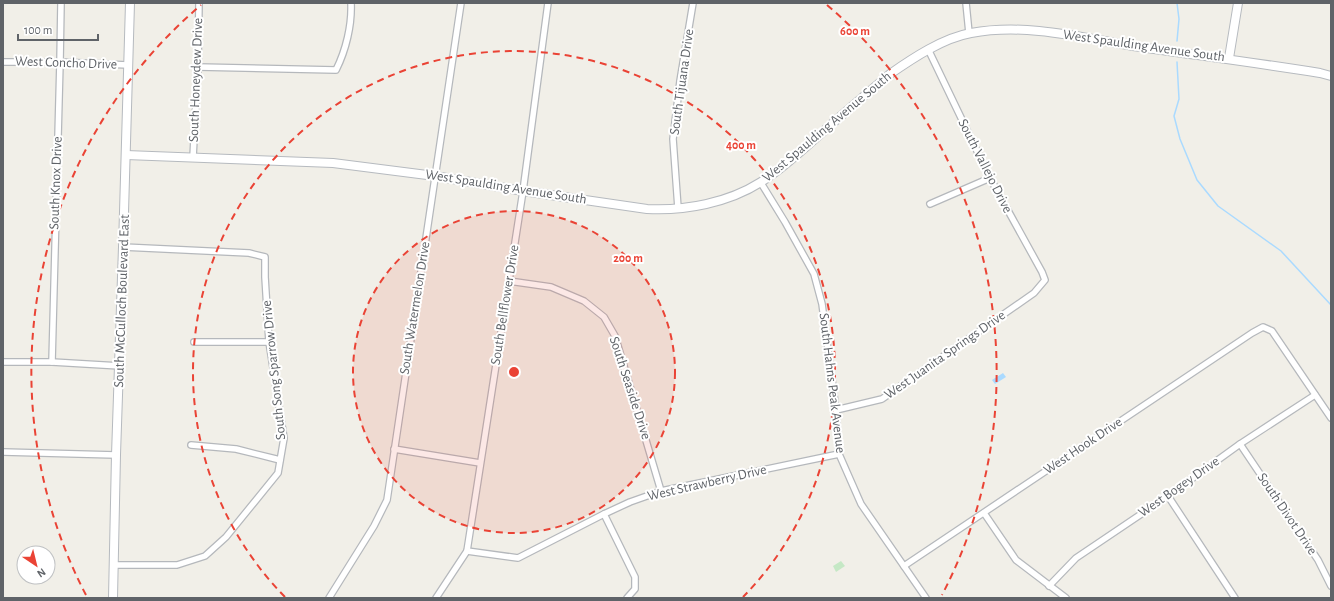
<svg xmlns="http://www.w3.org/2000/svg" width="1334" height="601" font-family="'Alegreya Sans',sans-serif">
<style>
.green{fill:#c5e8c5}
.water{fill:#aadaff}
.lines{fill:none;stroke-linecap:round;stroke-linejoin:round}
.stream{stroke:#aadaff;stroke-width:1.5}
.street-casing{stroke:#b5b8bc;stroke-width:8}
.secondary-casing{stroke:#b6babf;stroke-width:10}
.street{stroke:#fff;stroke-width:5.5}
.secondary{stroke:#fff;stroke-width:8}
.ring{fill:none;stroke:#ea4335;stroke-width:2;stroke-dasharray:7 5}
.labels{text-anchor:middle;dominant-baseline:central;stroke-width:4;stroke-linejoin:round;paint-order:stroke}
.street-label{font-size:14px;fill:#5f6368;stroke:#fff}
.centre{fill:#ea4335;stroke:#fff;stroke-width:2}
.ring-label{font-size:12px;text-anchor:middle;font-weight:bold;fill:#ea4335;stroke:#fff;stroke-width:4;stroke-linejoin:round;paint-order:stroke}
</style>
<rect width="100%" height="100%" fill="#f1efe8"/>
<path class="green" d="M841 561 845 566 836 572 833 566Z"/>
<path class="water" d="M1003 373 1006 377 995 384 992 380Z"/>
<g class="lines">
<g class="stream">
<path d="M1177 41 1179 19 1177 3"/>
<path d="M1177 62 1179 99 1174 116 1180 139 1197 180 1218 206 1281 251 1331 305"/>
</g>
<defs>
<g id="street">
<path d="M966 3 969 33"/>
<path d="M3 62H60L128 65"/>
<path d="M198 67 336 70C346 50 352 25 351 3"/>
<path d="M193 157 198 67 199 3"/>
<path d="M761 183 785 222 814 274 822 304 836 410 839 454 861 504 926 598"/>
<path d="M930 204 990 178"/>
<path d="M678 208 673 139 680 81 693 3"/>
<path d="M509 281 551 287 584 301 604 317 615 336 661 491"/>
<path d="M194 342H269"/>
<path d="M3 362H52L120 366"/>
<path d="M52 362 60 62 61 3"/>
<path d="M836 410 882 399 1034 293 1045 280 1042 272 990 178 928 49"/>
<path d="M1240 444 1318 560 1331 586"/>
<path d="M191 445 236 449 280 460"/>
<path d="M394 449 480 463"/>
<path d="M3 452 116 455"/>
<path d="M1168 496 1235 598"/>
<path d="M984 513 1016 560 1066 598"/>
<path d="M604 514 635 577V589L627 598"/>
<path d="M467 551 518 558 604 514 630 502 661 491 839 454"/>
<path d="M114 565H177L205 556 226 537 278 473 284 438 269 342 265 277V257L249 253 123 247"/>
<path d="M904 566 1252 333 1263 327 1272 331 1331 418"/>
<path d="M1049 586 1076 558 1168 496 1240 444 1315 395"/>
<path d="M329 598 374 526 387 500 461 3"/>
<path d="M436 598 467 551 523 191 548 3"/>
</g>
<g id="secondary">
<path d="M1229 58 1238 3"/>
<path d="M126 155 333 163 435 176 523 191 647 209C685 211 728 203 761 182 784 168 804 148 825 130 846 111 868 93 890 74 913 58 943 38 971 33 1025 23 1080 37 1133 46 1195 55 1258 63 1320 73L1331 76"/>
<path d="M113 598 116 455 123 247 130 3"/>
</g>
</defs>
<use href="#street" class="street-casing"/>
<use href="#secondary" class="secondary-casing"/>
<use href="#street" class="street"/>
<use href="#secondary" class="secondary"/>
</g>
<circle cx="514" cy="372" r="161" fill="#ea4335" fill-opacity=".12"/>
<g class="ring">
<circle cx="514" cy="372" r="161"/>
<path d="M285 597A321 321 0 1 1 743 597"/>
<path d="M86 595A482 482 0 0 1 201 5M827 5A482 482 0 0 1 942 595"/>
</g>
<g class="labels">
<g class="street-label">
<text transform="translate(1144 46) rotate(8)">West Spaulding Avenue South</text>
<text transform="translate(66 63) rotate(2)">West Concho Drive</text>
<text transform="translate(196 80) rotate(-88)">South Honeydew Drive</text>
<text transform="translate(682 82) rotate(-82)">South Tijuana Drive</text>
<text transform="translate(827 127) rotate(-40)">West Spaulding Avenue South</text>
<text transform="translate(985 166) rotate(63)">South Vallejo Drive</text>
<text transform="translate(56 183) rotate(-88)">South Knox Drive</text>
<text transform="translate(506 187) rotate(9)">West Spaulding Avenue South</text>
<text transform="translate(122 301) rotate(-88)">South McCulloch Boulevard East</text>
<text transform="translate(505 305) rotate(-81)">South Bellflower Drive</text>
<text transform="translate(415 308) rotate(-81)">South Watermelon Drive</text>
<text transform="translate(945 355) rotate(-35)">West Juanita Springs Drive</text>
<text transform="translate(274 370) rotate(-96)">South Song Sparrow Drive</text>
<text transform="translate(832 383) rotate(83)">South Hahns Peak Avenue</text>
<text transform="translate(630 388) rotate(72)">South Seaside Drive</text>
<text transform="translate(1083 446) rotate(-34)">West Hook Drive</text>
<text transform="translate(707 483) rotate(-13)">West Strawberry Drive</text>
<text transform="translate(1179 487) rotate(-35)">West Bogey Drive</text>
<text transform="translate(1287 514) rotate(56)">South Divot Drive</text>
</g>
</g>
<circle cx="514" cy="372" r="6" class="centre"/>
<g class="ring-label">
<text x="855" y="35">600 m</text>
<text x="741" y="149">400 m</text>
<text x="628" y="262">200 m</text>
</g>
<rect width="1334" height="601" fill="none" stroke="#5f6368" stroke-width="8"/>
<g transform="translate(36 565) rotate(145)"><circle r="19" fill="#ffffff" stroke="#bfc1c3"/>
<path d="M0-3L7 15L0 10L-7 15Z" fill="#ea4335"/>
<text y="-6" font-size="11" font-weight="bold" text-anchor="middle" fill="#5f6368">N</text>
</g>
<path d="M18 34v6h80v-6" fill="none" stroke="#5f6368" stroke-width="2"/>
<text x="24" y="34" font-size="12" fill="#5f6368" stroke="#ffffff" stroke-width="3" paint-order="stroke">100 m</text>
</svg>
